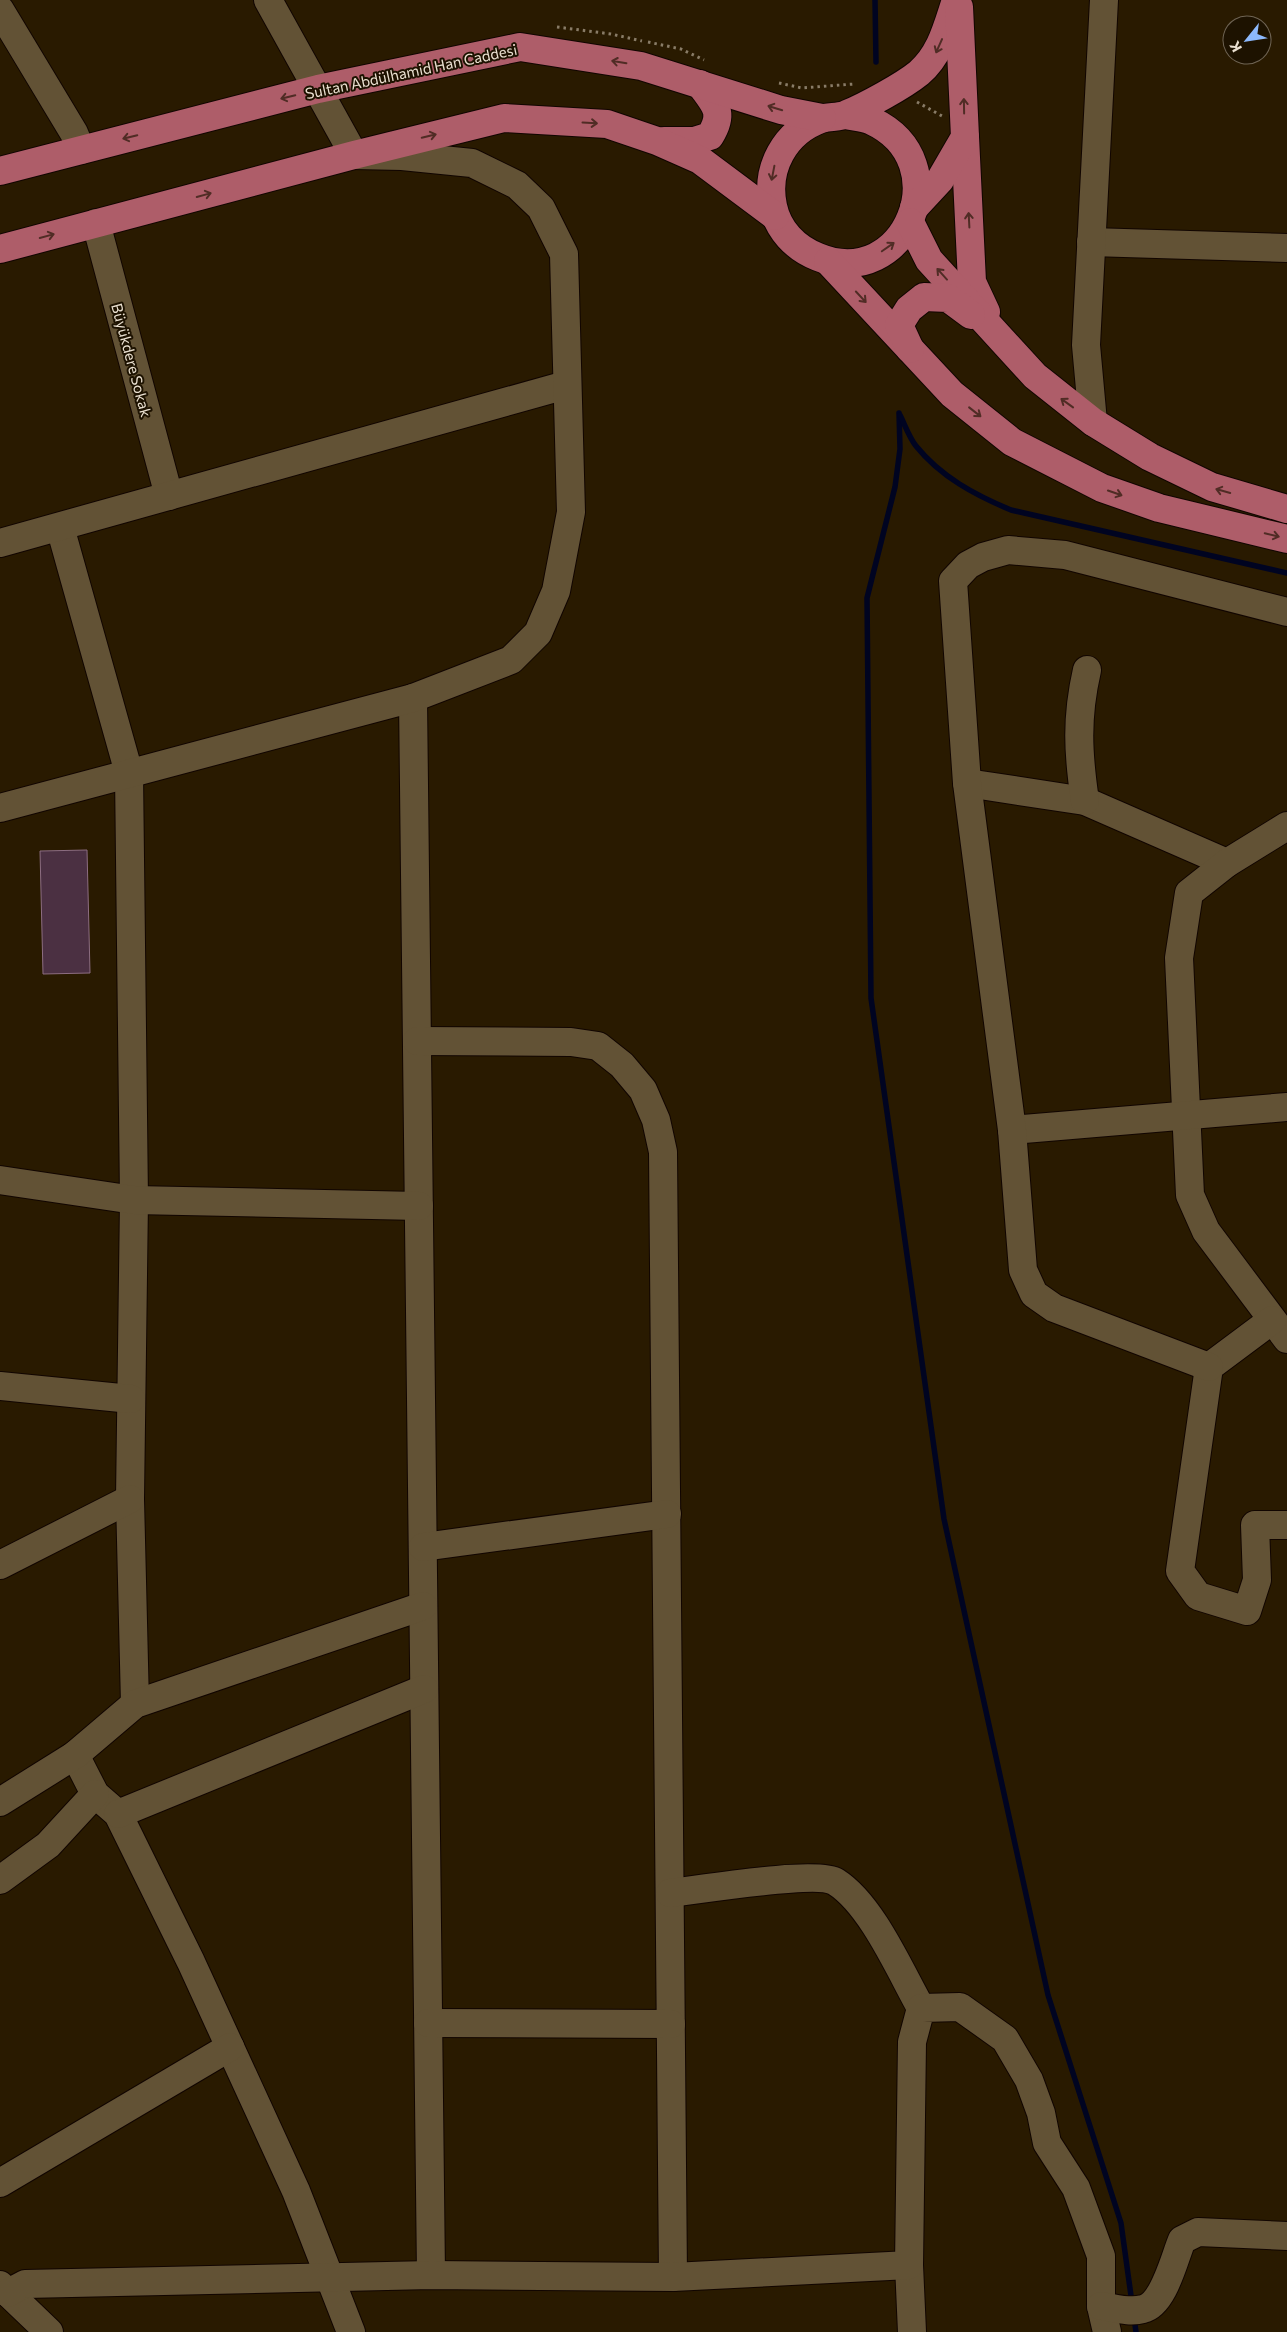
<svg xmlns="http://www.w3.org/2000/svg" width="1287" height="2332" font-family="Commissioner,sans-serif">
<style>
.lines{fill:none;stroke-linecap:round;stroke-linejoin:round}
.stream{stroke:#000421;stroke-width:5.5}
.building{fill:#4b3042;stroke:#8c6d81}
.minor-casing{stroke:#110500;stroke-width:30}
.major-casing{stroke:#110500;stroke-width:30}
.path{stroke:#897c67;stroke-width:3;stroke-dasharray:2.5 4;stroke-linecap:butt}
.minor{stroke:#625235;stroke-width:28}
.major{stroke:#ae5d69;stroke-width:28}
.oneway{stroke:#502c25}
.labels{text-anchor:middle;dominant-baseline:central;stroke-width:4;stroke-linejoin:round;paint-order:stroke}
.street-label{font-size:15px;fill:#eae0d0;stroke:#1d1200}
</style>
<rect width="100%" height="100%" fill="#291a00"/>
<g class="lines">
<g class="stream">
<path d="M875 0 876 62"/>
<path d="M899 413 900 449 895 487 867 598 871 998 944 1519 1048 1995 1121 2223 1132 2303"/>
<path d="M900 415C905 425 909 437 916 446 941 477 975 495 1011 510L1287 573"/>
<path d="M1134 2317 1136 2332"/>
</g>
</g>
<path class="building" d="M87 850 90 973 43 974 40 851Z"/>
<g class="lines">
<defs>
<g id="minor">
<path d="M0 10 74 133 81 150"/>
<path d="M96 223 169 496"/>
<path d="M1091 242 1287 248"/>
<path d="M1093 422 1086 345 1104 0"/>
<path d="M60 527 129 773 134 1200 130 1499 135 1704"/>
<path d="M0 543 566 385"/>
<path d="M413 698 431 2275"/>
<path d="M967 783 1085 801 1227 863"/>
<path d="M1085 801C1078 753 1076 718 1087 670"/>
<path d="M0 808 413 698 511 660 538 633 556 591 571 512 564 254 541 208 517 185 472 163 402 156 354 155 268 0"/>
<path d="M1287 826 1227 863 1189 893 1179 958 1190 1195 1206 1231 1287 1339"/>
<path d="M417 1041 571 1042 598 1046 622 1065 643 1090 656 1120 663 1152 673 2277"/>
<path d="M1012 1130 1287 1107"/>
<path d="M0 1180 134 1200 419 1206"/>
<path d="M1272 1320 1209 1367 1180 1571 1198 1596 1247 1611 1257 1580 1255 1525H1287"/>
<path d="M1209 1367 1054 1308 1034 1294 1023 1270 1012 1130 967 783 953 581 968 565 983 557 1008 550 1065 555 1287 612"/>
<path d="M0 1386 131 1399"/>
<path d="M423 1547 667 1514"/>
<path d="M0 1565 130 1499"/>
<path d="M75 1755 95 1794 118 1814 191 1962 296 2191 351 2332"/>
<path d="M0 1802 75 1755 135 1704 423 1606"/>
<path d="M118 1814 424 1689"/>
<path d="M0 1880 48 1845 95 1794"/>
<path d="M670 1893C698 1890 817 1870 836 1882 872 1905 900 1971 921 2008"/>
<path d="M428 2023 671 2024"/>
<path d="M0 2183 230 2047"/>
<path d="M909 2265 912 2332"/>
<path d="M0 2285 49 2332"/>
<path d="M8 2293 25 2284 431 2275 673 2277 909 2265 912 2042 921 2008 960 2007 1005 2039 1029 2080 1041 2113 1047 2143 1076 2188 1101 2256V2306L1107 2332"/>
<path d="M1101 2306C1115 2308 1129 2313 1143 2309 1164 2304 1174 2259 1182 2240L1198 2232 1287 2236"/>
</g>
<g id="major">
<path d="M846 115C854 117 864 117 872 121 960 162 905 293 818 257 795 248 778 230 773 206 765 168 785 132 821 119 829 116 839 118 847 114 866 106 903 86 919 73 941 54 947 27 956 0"/>
<path d="M965 137 972 282 986 312"/>
<path d="M664 141H694L710 136C725 112 715 105 700 84"/>
<path d="M0 171 318 89 520 47 641 66 781 110 822 118"/>
<path d="M914 208 940 180 965 137 959 7"/>
<path d="M910 222 929 260 1035 376 1093 422 1150 457 1212 487 1287 509"/>
<path d="M0 249 354 155 504 118 607 124 657 141 700 160 775 216"/>
<path d="M828 261 952 394 1012 442 1102 488 1159 508 1287 539"/>
<path d="M910 349 899 325 909 309 924 297 948 298 971 315"/>
</g>
</defs>
<use href="#minor" class="minor-casing"/>
<use href="#major" class="major-casing"/>
<g class="path">
<path d="M557 27 611 34 642 41"/>
<path d="M648 42 681 49 704 60"/>
<path d="M779 83 802 88 854 84"/>
<path d="M917 102 942 116"/>
</g>
<use href="#minor" class="minor"/>
<use href="#major" class="major"/>
</g>
<defs><path id="oneway-shaft" d="M-6 0H5M1.5-3L5.5 0L1.5 3" fill="none" stroke-width="1.6" stroke-linecap="round" stroke-linejoin="round" transform="scale(1.25)"/></defs>
<g class="oneway">
<use href="#oneway-shaft" transform="translate(939 46) rotate(114)"/>
<use href="#oneway-shaft" transform="translate(619 62) rotate(-171)"/>
<use href="#oneway-shaft" transform="translate(288 97) rotate(166)"/>
<use href="#oneway-shaft" transform="translate(964 106) rotate(-91)"/>
<use href="#oneway-shaft" transform="translate(775 108) rotate(-163)"/>
<use href="#oneway-shaft" transform="translate(590 123) rotate(3)"/>
<use href="#oneway-shaft" transform="translate(429 136) rotate(-14)"/>
<use href="#oneway-shaft" transform="translate(130 137) rotate(166)"/>
<use href="#oneway-shaft" transform="translate(773 173) rotate(101)"/>
<use href="#oneway-shaft" transform="translate(204 195) rotate(-15)"/>
<use href="#oneway-shaft" transform="translate(969 220) rotate(-93)"/>
<use href="#oneway-shaft" transform="translate(47 236) rotate(-15)"/>
<use href="#oneway-shaft" transform="translate(888 247) rotate(-35)"/>
<use href="#oneway-shaft" transform="translate(942 274) rotate(-132)"/>
<use href="#oneway-shaft" transform="translate(861 297) rotate(47)"/>
<use href="#oneway-shaft" transform="translate(1067 403) rotate(-144)"/>
<use href="#oneway-shaft" transform="translate(975 412) rotate(38)"/>
<use href="#oneway-shaft" transform="translate(1223 491) rotate(-164)"/>
<use href="#oneway-shaft" transform="translate(1115 493) rotate(19)"/>
<use href="#oneway-shaft" transform="translate(1272 535) rotate(14)"/>
</g>
<g class="labels">
<g class="street-label">
<text transform="translate(411 71) rotate(-12)">Sultan Abdülhamid Han Caddesi</text>
<text transform="translate(132 360) rotate(75)">Büyükdere Sokak</text>
</g>
</g>
<g transform="translate(1247 40) rotate(240)"><circle r="24" fill="#1d1200" stroke="#6f6453"/>
<path d="M0-4L9 19L0 12L-9 19Z" fill="#8db9fc"/>
<text y="-8" font-size="14" font-weight="bold" text-anchor="middle" fill="#eae0d0">K</text>
</g>
</svg>
